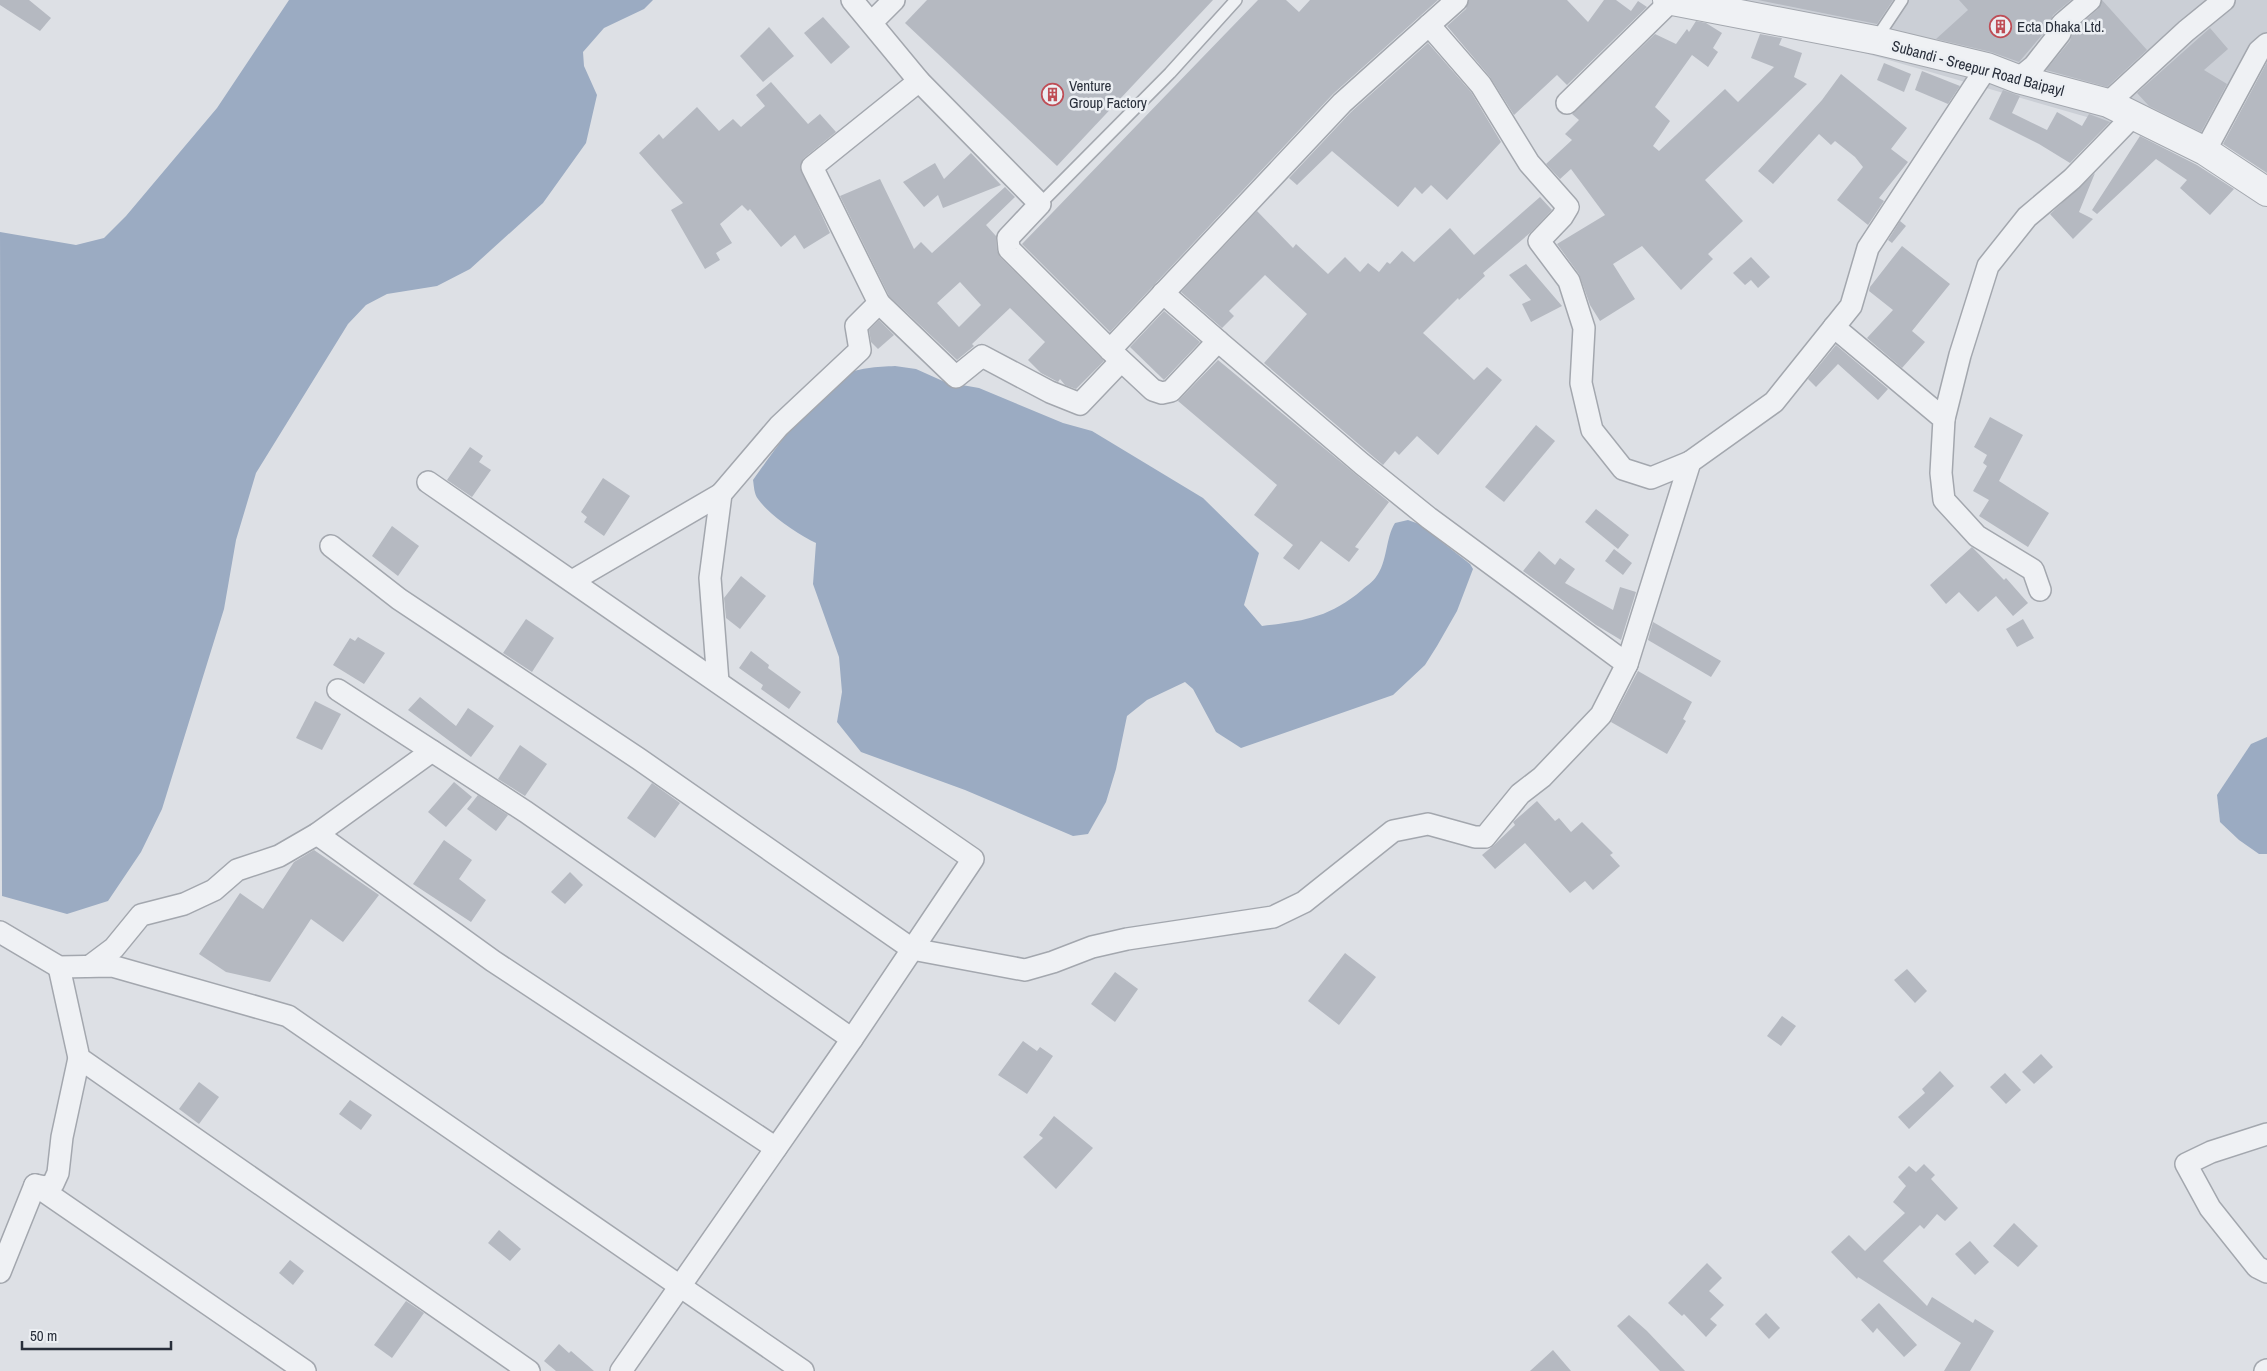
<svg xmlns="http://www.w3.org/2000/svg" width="2267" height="1371" font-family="'Archivo Narrow',sans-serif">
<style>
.built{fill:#cbcfd6}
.water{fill:#9babc2}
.building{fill:#b5b9c1;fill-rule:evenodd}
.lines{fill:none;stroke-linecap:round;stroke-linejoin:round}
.service-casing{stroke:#a3a7ae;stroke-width:14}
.minor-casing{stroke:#a3a7ae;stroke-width:24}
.tertiary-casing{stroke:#a3a7ae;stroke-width:30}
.service{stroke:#eff1f4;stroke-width:11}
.minor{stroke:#eff1f4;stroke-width:21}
.tertiary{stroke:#eff1f4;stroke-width:28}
.labels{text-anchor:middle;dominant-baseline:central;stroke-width:5;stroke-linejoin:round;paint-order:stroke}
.poi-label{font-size:15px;fill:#282e3a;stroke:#eceff3;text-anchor:start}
.street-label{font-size:15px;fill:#282e3a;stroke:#eceff3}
</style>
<rect width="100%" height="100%" fill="#dde0e5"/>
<path class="built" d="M1664 0H2267V46L2205 151 1715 10Z"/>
<g class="water">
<path d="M289 0H653L644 9 604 28 583 52 584 66 597 95 586 143 543 203 470 269 437 286 387 294 366 305 348 324 256 473 236 540 224 609 162 809 141 852 108 901 67 914 2 896 0 232 76 245 104 238 126 216 217 108Z"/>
<path d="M895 366 916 369 945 382 979 388 1063 423 1092 431 1203 498 1259 553 1244 605 1262 626C1303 621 1329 618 1362 590 1366 586 1373 582 1376 577 1388 561 1385 539 1395 523L1408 520 1419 524 1470 564 1473 569 1457 611 1437 646 1425 665 1393 695 1241 748 1216 732 1193 689 1185 682 1147 700 1127 716 1116 769 1106 802 1088 834 1073 836 965 790 861 752 837 722 842 692 839 657 813 584 816 543C799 535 769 515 758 499 754 494 754 486 753 480 775 449 811 399 842 377 856 367 878 367 895 366Z"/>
<path d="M2267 737V854H2259L2239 840 2220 822 2217 795 2251 744Z"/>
</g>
<g class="building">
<path d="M0 0H29L51 18 40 31 0 5Z"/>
<path d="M927 0H1213L1057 166 905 23Z"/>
<path d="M1258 0H1286L1299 12 1310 0H1438L1333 94 1110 332 1022 244Z"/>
<path d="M1469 0H1567L1588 22 1604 0H1616L1631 11 1638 1 1647 7 1567 85 1557 75 1514 115 1490 77 1447 26 1466 9Z"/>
<path d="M1758 0H1893L1877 24Z"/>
<path d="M1959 0H2071L2053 15 2048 28 2019 62 1991 52 1936 39 1968 10Z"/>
<path d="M2102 0 2147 50 2107 87 2046 70 2070 41 2073 31 2098 9Z"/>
<path d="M823 17 850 47 831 64 804 33Z"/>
<path d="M1696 21 1706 23 1722 33 1713 48 1718 52 1708 67 1692 55 1655 107 1670 121 1653 146 1659 151 1725 89 1738 102 1774 67 1751 58 1760 34 1782 38 1779 45 1802 53 1794 77 1807 84 1705 180 1743 221 1708 254 1713 259 1681 290 1642 246 1613 264 1635 299 1600 321 1590 305 1579 274 1557 244 1605 215 1571 169 1560 179 1546 164 1572 140 1565 134 1579 120 1572 114 1655 34 1676 44 1687 29 1689 32Z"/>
<path d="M769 27 794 56 763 82 740 56Z"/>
<path d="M2210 28 2228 49 2204 70 2227 84 2201 132 2149 106 2137 93Z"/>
<path d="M1428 43 1471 92 1501 142 1447 200 1431 185 1422 194 1415 187 1398 207 1332 151 1297 185 1289 178 1351 112Z"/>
<path d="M2267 62V173L2223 144Z"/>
<path d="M1884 63 1911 74 1904 92 1877 80Z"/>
<path d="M1922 71 1960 86 1948 104 1915 90Z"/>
<path d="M1841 74 1907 128 1891 149 1908 162 1879 198 1884 201 1868 225 1837 200 1863 167 1855 157 1835 141 1831 145 1819 134 1773 184 1758 171 1822 100Z"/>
<path d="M771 82 808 124 820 114 836 132 804 158 800 167 830 233 804 249 795 235 781 247 750 209 748 211 742 205 720 224 732 243 716 253 720 260 705 269 671 210 683 203 639 153 659 134 663 139 697 107 719 131 733 119 741 127 765 106 756 95Z"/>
<path d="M2003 90 2020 96 2012 113 2047 130 2057 112 2082 126 2089 114 2110 122 2070 163 2039 144 1989 119Z"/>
<path d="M2140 136 2197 165 2234 189 2210 215 2180 188 2187 180 2156 159 2097 214 2092 210Z"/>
<path d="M971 153 1001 185 943 208 938 195 924 207 903 182 935 163 944 179Z"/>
<path d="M2095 173 2079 212 2093 219 2073 239 2050 214Z"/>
<path d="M880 179 914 249 921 242 932 253 1005 187 1015 197 986 225 996 236 997 250 1000 257 1104 361 1076 389 1065 385 1060 379 1058 382 1041 373 1028 360 1045 342 1010 308 972 344 974 346 957 360 889 296 840 196ZM960 282 981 305 959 327 937 303Z"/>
<path d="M1540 197 1552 210 1530 233 1483 273 1485 276 1459 300 1458 298 1423 333 1474 380 1487 367 1502 380 1438 455 1417 436 1399 455 1395 451 1383 465 1264 363 1307 314 1265 275 1229 311 1234 316 1222 328 1181 292 1257 211 1293 248 1296 244 1328 274 1345 257 1360 272 1368 263 1379 272 1387 262 1390 264 1402 251 1414 262 1450 228 1474 255Z"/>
<path d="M1900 221 1906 226 1892 243 1888 240Z"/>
<path d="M1902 246 1950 284 1912 331 1925 342 1902 368 1867 338 1893 310 1869 291 1870 287Z"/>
<path d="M1751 257 1770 277 1758 288 1751 280 1745 285 1733 273Z"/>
<path d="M1526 264 1562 306 1531 322 1522 304 1531 300 1509 275Z"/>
<path d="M1164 311 1200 342 1164 380 1130 347Z"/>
<path d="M879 320 894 335 878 349 871 342 869 330Z"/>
<path d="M1836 345 1888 389 1878 400 1838 364 1816 387 1808 379Z"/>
<path d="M1218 360 1389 502 1355 547 1359 549 1349 562 1321 541 1299 570 1283 558 1293 545 1254 515 1277 485 1178 401Z"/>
<path d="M1990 417 2023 435 1999 481 2049 513 2028 547 1979 516 1989 500 1973 491 1987 466 1983 463 1987 455 1974 447Z"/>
<path d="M1536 425 1555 441 1504 502 1485 487Z"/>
<path d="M470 447 483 456 479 462 491 470 472 497 447 480Z"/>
<path d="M603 478 630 496 604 536 584 522 587 517 581 512Z"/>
<path d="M1596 509 1629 535 1618 549 1585 522Z"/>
<path d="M392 526 419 546 398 576 372 556Z"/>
<path d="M1972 547 2004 580 2006 578 2028 603 2013 616 1996 596 1978 612 1959 592 1946 604 1930 585Z"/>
<path d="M1614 549 1632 563 1623 575 1605 561Z"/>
<path d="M1539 551 1555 565 1560 558 1575 569 1565 583 1613 610 1620 587 1636 592 1621 640 1596 625 1523 571Z"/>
<path d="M741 576 766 596 740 629 726 618 724 598Z"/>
<path d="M526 619 554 638 532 672 503 653Z"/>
<path d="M2023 619 2034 638 2017 647 2006 629Z"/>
<path d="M1653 622 1721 661 1711 677 1648 640Z"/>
<path d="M358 637 385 653 364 684 333 665 350 638 355 641Z"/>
<path d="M751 651 769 665 768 668 801 692 789 709 761 689 763 685 739 668Z"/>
<path d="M1638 671 1692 702 1683 719 1686 721 1667 754 1611 722Z"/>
<path d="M420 697 456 726 468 708 494 726 471 757 408 710Z"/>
<path d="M315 701 341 714 322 750 296 738Z"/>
<path d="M520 745 547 764 525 796 498 779Z"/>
<path d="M454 782 472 797 446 827 428 812Z"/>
<path d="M652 783 680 803 655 838 627 818Z"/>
<path d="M478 795 508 815 496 831 467 809Z"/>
<path d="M1537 801 1555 821 1559 818 1571 832 1582 822 1613 853 1610 855 1620 866 1593 890 1585 881 1570 893 1525 843 1495 869 1482 855 1494 845 1515 825 1513 822Z"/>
<path d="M444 840 472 860 459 879 486 900 471 922 413 884Z"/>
<path d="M314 850 379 895 343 942 311 919 270 982 226 972 199 954 240 893 263 909 294 862Z"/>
<path d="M570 872 583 885 565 904 551 892Z"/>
<path d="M1345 953 1376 977 1339 1025 1308 1001Z"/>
<path d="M1907 969 1927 991 1915 1003 1894 980Z"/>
<path d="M1115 972 1138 989 1115 1022 1091 1004Z"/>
<path d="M1782 1016 1796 1026 1781 1046 1767 1036Z"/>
<path d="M1023 1041 1037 1051 1040 1047 1053 1056 1027 1094 998 1075Z"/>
<path d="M2041 1054 2053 1067 2034 1084 2022 1072Z"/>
<path d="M1940 1071 1954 1086 1909 1129 1898 1117 1925 1093 1922 1089Z"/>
<path d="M2005 1073 2021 1090 2006 1104 1990 1087Z"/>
<path d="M199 1082 219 1097 199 1124 179 1109Z"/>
<path d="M350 1100 372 1115 361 1130 339 1114Z"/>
<path d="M1054 1116 1093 1148 1056 1189 1023 1157 1043 1138 1039 1135Z"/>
<path d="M1924 1164 1935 1175 1931 1179 1958 1208 1945 1221 1937 1214 1924 1229 1920 1225 1883 1261 1927 1306 1932 1297 1973 1323 1975 1319 1994 1331 1970 1371H1944L1961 1343 1858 1277 1857 1279 1831 1252 1849 1235 1865 1251 1905 1213 1893 1202 1906 1186 1898 1177 1909 1166 1916 1172Z"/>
<path d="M2014 1223 2038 1246 2018 1267 1993 1246Z"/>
<path d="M499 1230 521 1249 510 1261 488 1243Z"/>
<path d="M1970 1241 1989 1262 1975 1275 1955 1254Z"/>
<path d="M290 1260 304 1271 293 1285 279 1273Z"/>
<path d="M1707 1263 1722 1278 1709 1291 1724 1305 1710 1319 1717 1325 1706 1337 1684 1314 1682 1316 1668 1303Z"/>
<path d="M406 1301 424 1313 392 1358 374 1345Z"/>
<path d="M1879 1303 1917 1345 1904 1357 1877 1328 1873 1333 1861 1320Z"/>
<path d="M1766 1313 1780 1328 1769 1339 1755 1324Z"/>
<path d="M1629 1315 1647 1331 1685 1371H1660L1617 1326Z"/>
<path d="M559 1344 569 1353 571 1351 594 1371H556L544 1361Z"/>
<path d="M1553 1350 1571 1371H1530Z"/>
</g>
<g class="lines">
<defs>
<g id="service">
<path d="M1876 39 1902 0"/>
<path d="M1040 204 1170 73 1236 0"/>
</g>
<g id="minor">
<path d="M872 22 894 0"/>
<path d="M1429 25 1481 85 1529 163 1568 207 1562 217 1539 241 1569 281 1584 328 1581 383 1592 430 1623 469 1651 478 1690 462"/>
<path d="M2018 79 2034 66 2060 33 2062 24 2090 0"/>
<path d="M1567 103 1671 1"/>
<path d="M2108 103 2186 31 2224 0"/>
<path d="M2205 151 2259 51 2267 44"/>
<path d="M1163 293 1218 341"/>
<path d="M879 303 956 377 982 356 1050 392 1080 404 1121 361"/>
<path d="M1834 327 1944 419 1941 473 1944 500 1977 536 2033 570 2040 590"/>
<path d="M1110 350 1342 103 1457 0"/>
<path d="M1944 419 1960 355 1988 266 2027 217 2072 179 2133 116"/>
<path d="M428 482 973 859 852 1039 621 1371"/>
<path d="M331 546 399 599 639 759 912 949 1025 970 1053 962 1092 947 1127 939 1273 917 1304 902 1393 831 1428 824 1475 837H1485L1520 794 1542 777 1601 715 1627 664 1429 518 1362 464 1218 341 1171 391 1162 393 1153 390 1110 350 1009 249 1008 238 1040 204 919 81 852 0"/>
<path d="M572 581 721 494"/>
<path d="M1627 664 1690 462 1774 402 1851 306 1868 248 1987 67"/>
<path d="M718 682 710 578 721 494 779 426 860 350 856 326 879 303 812 167 919 81"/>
<path d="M338 690 526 812 852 1039"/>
<path d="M317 834 493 961 776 1148"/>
<path d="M0 932 59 967 112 966 288 1016 803 1371"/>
<path d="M90 966 114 948 141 915 184 904 214 890 237 870 279 856 317 834 432 751"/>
<path d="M59 967 79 1058 529 1371"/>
<path d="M2267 1134 2211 1152 2186 1164 2210 1208 2257 1267 2267 1272"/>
<path d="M35 1185 305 1371"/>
<path d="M0 1272 35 1185 45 1187 53 1184 58 1173 62 1137 79 1058"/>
<path d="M2265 1371 2267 1370"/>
</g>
<path id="tertiary" d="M1667 0 1875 40 1987 67 2018 79 2108 103 2205 151 2267 192"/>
</defs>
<use href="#service" class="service-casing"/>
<use href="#minor" class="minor-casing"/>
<use href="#tertiary" class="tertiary-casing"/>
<use href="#service" class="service"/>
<use href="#minor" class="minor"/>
<use href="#tertiary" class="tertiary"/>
</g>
<defs>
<symbol id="building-ring" viewBox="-11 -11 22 22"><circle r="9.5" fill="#eceff3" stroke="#bf4d56" stroke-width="1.5"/><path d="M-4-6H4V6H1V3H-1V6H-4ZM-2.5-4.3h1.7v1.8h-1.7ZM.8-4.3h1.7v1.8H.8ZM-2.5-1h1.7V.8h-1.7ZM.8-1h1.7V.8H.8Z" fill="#bf4d56"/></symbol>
</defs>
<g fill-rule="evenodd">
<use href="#building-ring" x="1988" y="14" width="25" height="25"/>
<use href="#building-ring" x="1040" y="82" width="25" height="25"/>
</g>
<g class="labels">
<g class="poi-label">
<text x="2017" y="26">Ecta Dhaka Ltd.</text>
<text x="1069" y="85">Venture<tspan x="1069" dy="17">Group Factory</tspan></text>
</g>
<g class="street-label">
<text transform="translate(1978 68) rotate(15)">Subandi - Sreepur Road Baipayl</text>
</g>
</g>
<path d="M22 1341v8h149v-8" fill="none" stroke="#282e3a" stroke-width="2.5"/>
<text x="30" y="1341" font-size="15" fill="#282e3a" stroke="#eceff3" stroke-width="4" paint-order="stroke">50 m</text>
</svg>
